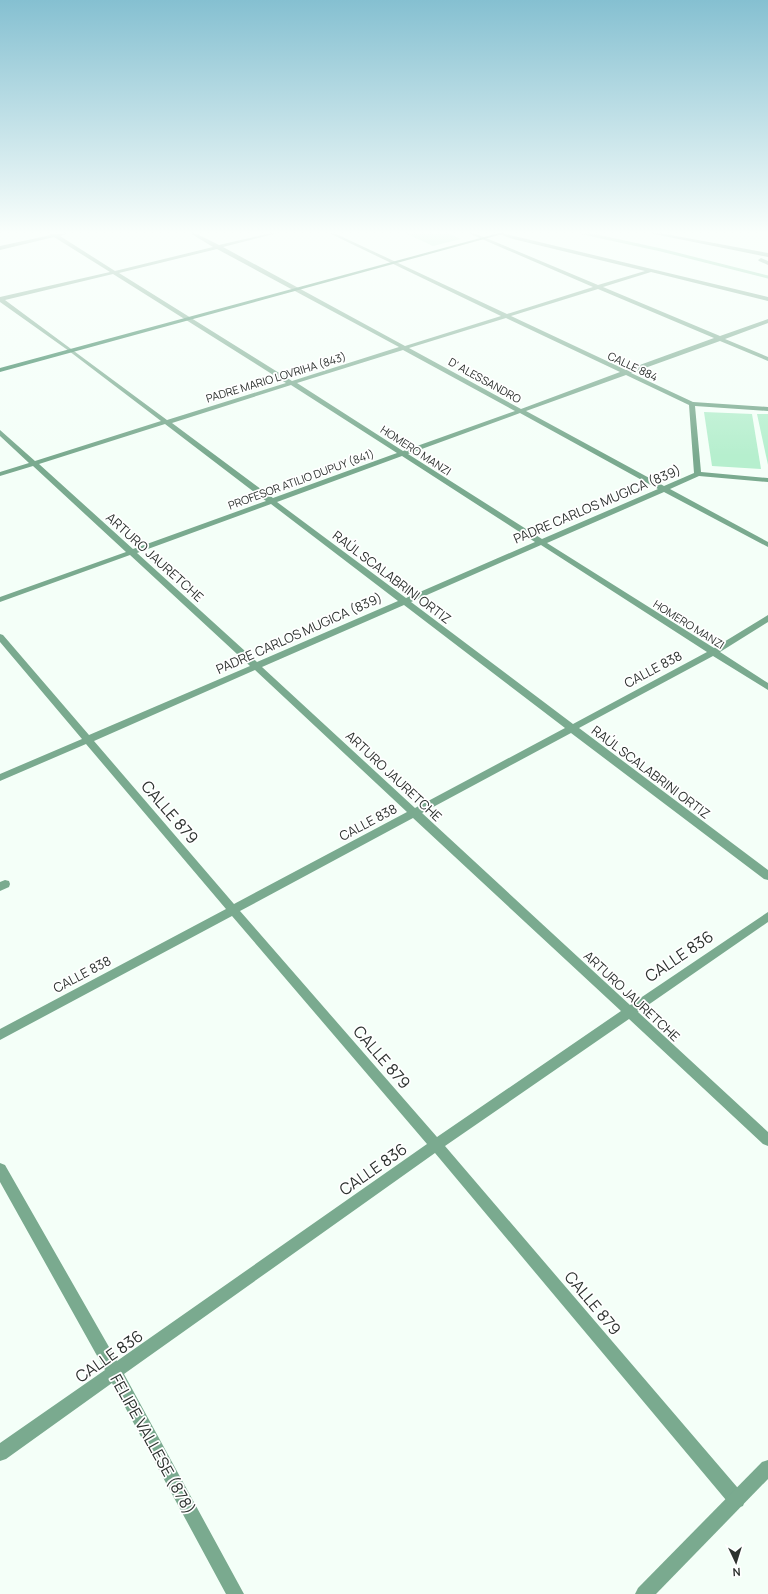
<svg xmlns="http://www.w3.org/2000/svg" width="768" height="1594" font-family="Manrope,sans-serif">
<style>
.green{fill:#b6efce}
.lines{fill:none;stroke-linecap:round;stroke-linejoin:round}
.stream{stroke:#92d3ae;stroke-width:3}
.service{fill:#7aaa8f;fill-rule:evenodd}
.minor{fill:#7aaa8f;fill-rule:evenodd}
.tertiary{fill:#7aaa8f;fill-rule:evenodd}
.secondary{fill:#34825b;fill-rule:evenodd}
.labels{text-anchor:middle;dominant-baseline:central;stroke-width:3.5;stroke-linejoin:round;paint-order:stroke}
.far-street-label{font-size:11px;fill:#2d322f;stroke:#fff}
.street-label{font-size:13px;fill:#2d322f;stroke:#fff}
.near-street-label{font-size:16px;fill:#2d322f;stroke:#fff}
</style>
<rect width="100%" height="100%" fill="#f4fff8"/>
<g class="green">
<path d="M405 233H448L461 239 433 246Z"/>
<path d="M704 412 752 414 761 469 712 466Z"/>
<path d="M757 414H768V465Z"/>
</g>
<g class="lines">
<path class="stream" d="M583 233 661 250 768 277"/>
<g class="service">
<path d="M761 258 768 261V265L759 261 758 260Z"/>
<path d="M5 880 9 881 10 884 9 887 0 891V882Z"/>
</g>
<g class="minor">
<path d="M49 233 56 234 69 233 60 236 115 271 213 247 190 233H195L219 245 271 233H278L223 247 405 346 501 316 329 233H334L507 314 593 287 468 233H474L598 285 645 271 513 239 496 233H502L768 297V301L651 272 603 287 720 336 768 319V323L725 339 768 357V361L720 341 631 373 693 402 768 407V411L695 406 701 472 768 478V482L699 476 670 489 768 542V547L664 492 547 543 714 648 768 615V622L720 652 768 683V690L713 656 579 728 768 870V880L764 879 571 733 422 813 630 1005 768 912V922L638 1012 768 1132V1146L763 1144 629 1019 445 1146 743 1494 745 1500 743 1506 737 1508 731 1506 435 1153 124 1374 244 1594H226L112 1383 6 1459 0 1461V1443L105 1370 0 1182V1163L5 1165 117 1361 427 1144 232 916 0 1040V1029L226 909 86 744 0 781V774L82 739 0 642V634L3 635 89 735 250 666 130 555 0 602V597L126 552 33 466 0 476V472L29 463 0 436V430L35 461 161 421 69 351 0 302V297L110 272 54 237 0 250V246L51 235ZM217 249 399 347 292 381 119 273ZM113 274 286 383 167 420 5 300ZM598 289 714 338 626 370 511 316ZM506 318 620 372 521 409 409 348ZM403 350 515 411 403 451 297 383ZM626 375 689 405 694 473 664 486 526 411ZM291 385 397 453 273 498 172 423ZM520 413 658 489 542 539 408 454ZM165 424 266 501 133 549 39 464ZM402 456 535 542 406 598 277 502ZM271 504 398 601 257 662 137 553ZM541 545 707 652 573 724 411 602ZM404 605 565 728 415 808 262 667ZM255 670 407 812 234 904 94 741ZM413 818 621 1011 437 1137 240 911Z"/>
<path d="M652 233H660L768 253V257L654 234Z"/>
</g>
<path class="tertiary" d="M768 1460V1479L656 1594H635L638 1588 762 1462Z"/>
<path class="secondary" d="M499 233H506L0 372V368Z"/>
</g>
<linearGradient id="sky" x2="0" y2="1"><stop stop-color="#85c0d1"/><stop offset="0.51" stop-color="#fafffc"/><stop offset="1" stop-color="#fafffc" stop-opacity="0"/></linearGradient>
<rect width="768" height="456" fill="url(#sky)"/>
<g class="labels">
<g class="far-street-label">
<text transform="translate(633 366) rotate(25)">CALLE 884</text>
<text transform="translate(276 377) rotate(-17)">PADRE MARIO LOVRIHA (843)</text>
<text transform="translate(485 380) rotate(29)">D' ALESSANDRO</text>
<text transform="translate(416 450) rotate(33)">HOMERO MANZI</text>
<text transform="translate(301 479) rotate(-20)">PROFESOR ATILIO DUPUY (841)</text>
<text transform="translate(689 624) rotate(32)">HOMERO MANZI</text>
</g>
<g class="street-label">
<text transform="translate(597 504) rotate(-23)">PADRE CARLOS MUGICA (839)</text>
<text transform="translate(155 557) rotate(42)">ARTURO JAURETCHE</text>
<text transform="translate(392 577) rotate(37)">RAÚL SCALABRINI ORTIZ</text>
<text transform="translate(299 633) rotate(-24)">PADRE CARLOS MUGICA (839)</text>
<text transform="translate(653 669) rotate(-28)">CALLE 838</text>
<text transform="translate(651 772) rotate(37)">RAÚL SCALABRINI ORTIZ</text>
<text transform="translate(394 776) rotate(43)">ARTURO JAURETCHE</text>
<text transform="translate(368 822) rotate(-28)">CALLE 838</text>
<text transform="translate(82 974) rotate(-28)">CALLE 838</text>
<text transform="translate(632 996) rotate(43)">ARTURO JAURETCHE</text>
</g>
<g class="near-street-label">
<text transform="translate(170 812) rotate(49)">CALLE 879</text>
<text transform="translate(679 956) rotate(-34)">CALLE 836</text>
<text transform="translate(382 1057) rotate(49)">CALLE 879</text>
<text transform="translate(373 1169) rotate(-35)">CALLE 836</text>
<text transform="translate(593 1303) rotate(50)">CALLE 879</text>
<text transform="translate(109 1356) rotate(-35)">CALLE 836</text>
<text transform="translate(153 1444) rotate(61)">FELIPE VALLESE (878)</text>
</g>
</g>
<g transform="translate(736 1562) rotate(176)" stroke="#ffffff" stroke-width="3" paint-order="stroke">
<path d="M0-3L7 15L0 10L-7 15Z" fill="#2d322f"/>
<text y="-6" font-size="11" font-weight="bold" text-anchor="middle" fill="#2d322f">N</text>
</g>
</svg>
